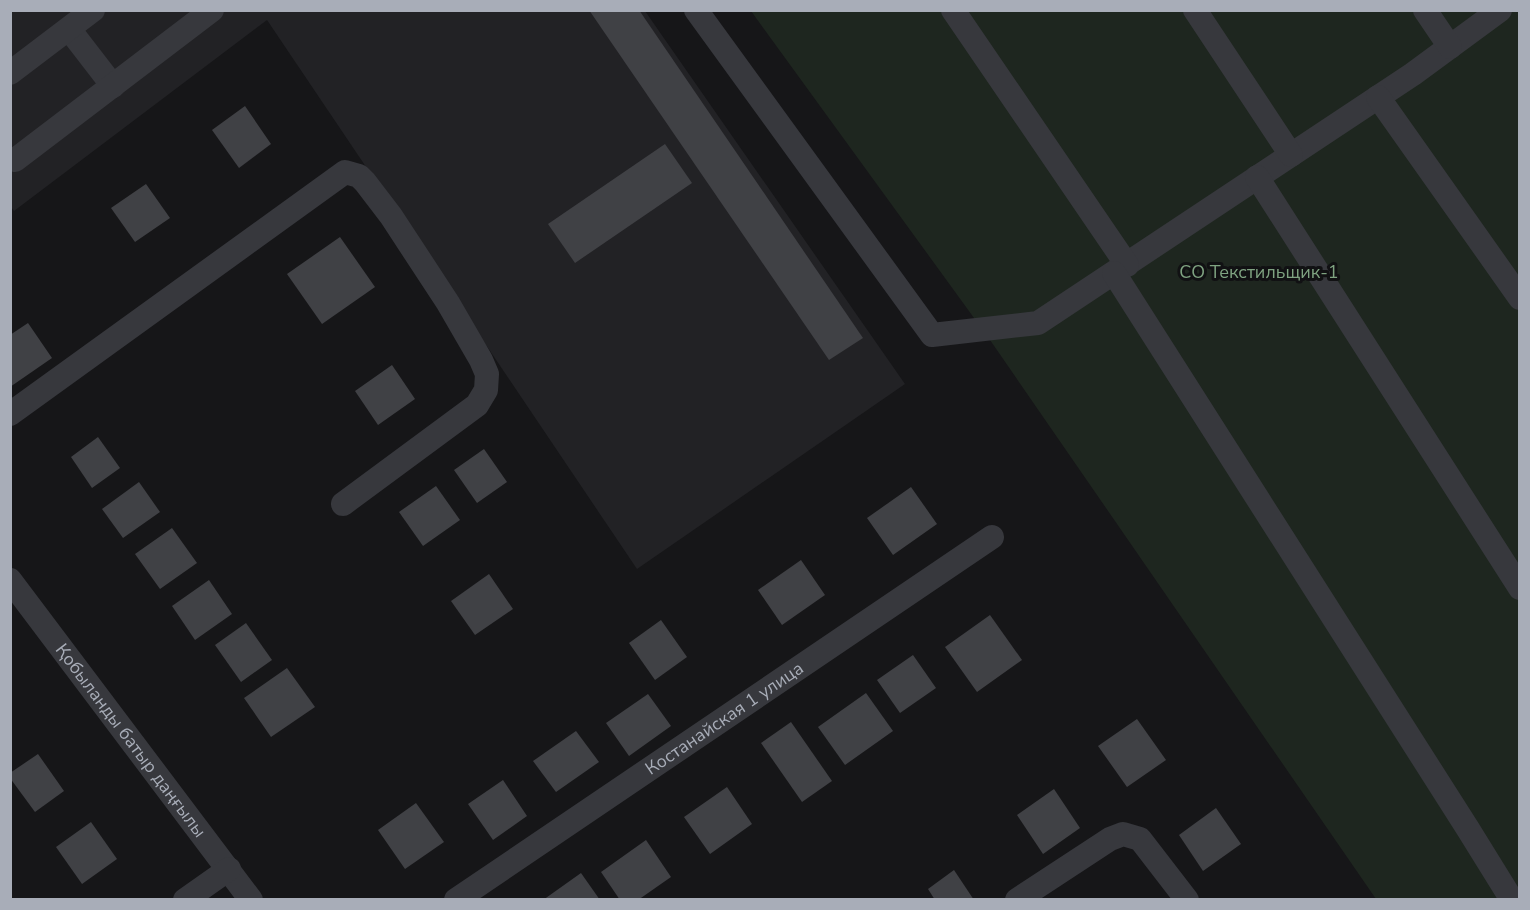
<svg xmlns="http://www.w3.org/2000/svg" width="1530" height="910" font-family="'Nunito Sans',sans-serif">
<style>
.built{fill:#222225}
.green{fill:#1e261f}
.building{fill:#404145}
.lines{fill:none;stroke-linecap:round;stroke-linejoin:round}
.minor{stroke:#37383d;stroke-width:24}
.labels{text-anchor:middle;dominant-baseline:central;stroke-width:6;stroke-linejoin:round;paint-order:stroke}
.park-label{font-size:18px;fill:#7fa381;stroke:#111113}
.street-label{font-size:18px;fill:#a8adb8;stroke:#111113}
</style>
<rect width="100%" height="100%" fill="#161618"/>
<path class="built" d="M11 11H645L905 384 637 569 267 20 14 211 11 207Z"/>
<path class="green" d="M751 11H1519V899H1376L990 340Z"/>
<g class="building">
<path d="M589 10H639L863 338 829 360Z"/>
<path d="M245 106 271 144 239 168 212 130Z"/>
<path d="M665 144 692 183 575 263 548 224Z"/>
<path d="M146 184 170 218 135 242 111 208Z"/>
<path d="M340 237 375 287 322 324 287 274Z"/>
<path d="M28 323 52 358 10 387V335Z"/>
<path d="M392 365 415 399 378 425 355 391Z"/>
<path d="M98 437 120 468 92 488 71 457Z"/>
<path d="M484 449 507 482 477 503 454 470Z"/>
<path d="M139 482 160 512 123 538 102 509Z"/>
<path d="M436 486 460 520 423 546 399 512Z"/>
<path d="M911 487 937 524 893 555 867 518Z"/>
<path d="M172 528 197 563 160 589 135 554Z"/>
<path d="M801 560 825 595 782 625 758 590Z"/>
<path d="M489 574 513 609 475 635 451 601Z"/>
<path d="M209 580 232 614 195 640 172 606Z"/>
<path d="M990 615 1022 660 977 692 945 647Z"/>
<path d="M661 620 687 657 655 680 629 643Z"/>
<path d="M246 623 272 660 241 682 215 645Z"/>
<path d="M913 655 936 688 900 713 877 680Z"/>
<path d="M287 668 315 707 271 737 244 698Z"/>
<path d="M866 693 893 731 845 765 818 727Z"/>
<path d="M648 694 671 726 629 756 606 723Z"/>
<path d="M1137 719 1166 760 1127 787 1098 746Z"/>
<path d="M791 722 832 781 802 802 761 743Z"/>
<path d="M576 731 599 762 556 792 533 761Z"/>
<path d="M38 754 64 791 35 812 10 778V773Z"/>
<path d="M503 780 527 816 493 840 468 804Z"/>
<path d="M727 787 752 824 710 854 684 817Z"/>
<path d="M1054 789 1080 828 1043 854 1017 815Z"/>
<path d="M416 803 444 842 405 869 378 830Z"/>
<path d="M1216 808 1241 844 1203 871 1179 835Z"/>
<path d="M91 822 117 859 82 884 56 847Z"/>
<path d="M646 840 671 877 638 900H620L601 872Z"/>
<path d="M954 870 974 900H935L928 889Z"/>
<path d="M581 873 600 900H543Z"/>
</g>
<g class="lines">
<g class="minor">
<path d="M696 10 932 335 1038 323 1413 74 1500 10"/>
<path d="M953 10 1127 265"/>
<path d="M1195 10 1291 155"/>
<path d="M1425 10 1450 47"/>
<path d="M69 29 113 86"/>
<path d="M10 73 93 10"/>
<path d="M1378 97 1520 298"/>
<path d="M15 160 212 10"/>
<path d="M1257 177 1520 588"/>
<path d="M1114 273 1468 829 1512 900"/>
<path d="M10 414 345 172 359 176 365 182 391 216 448 303 481 360 487 374 486 390 477 405 343 504"/>
<path id="s1" d="M10 580 251 900"/>
<path d="M185 900 229 869"/>
<path id="s2" d="M456 900 992 537"/>
<path d="M1017 900 1110 839 1123 834 1140 839 1187 900"/>
</g>
</g>
<g class="labels">
<g class="park-label">
<text x="1259" y="272">СО Текстильщик-1</text>
</g>
<g class="street-label">
<text stroke="none"><textPath href="#s2" startOffset="324">Костанайская 1 улица</textPath></text>
<text stroke="none"><textPath href="#s1" startOffset="201">Қобыланды батыр даңғылы</textPath></text>
</g>
</g>
<rect width="1530" height="910" fill="none" stroke="#a8adb8" stroke-width="24"/>
</svg>
